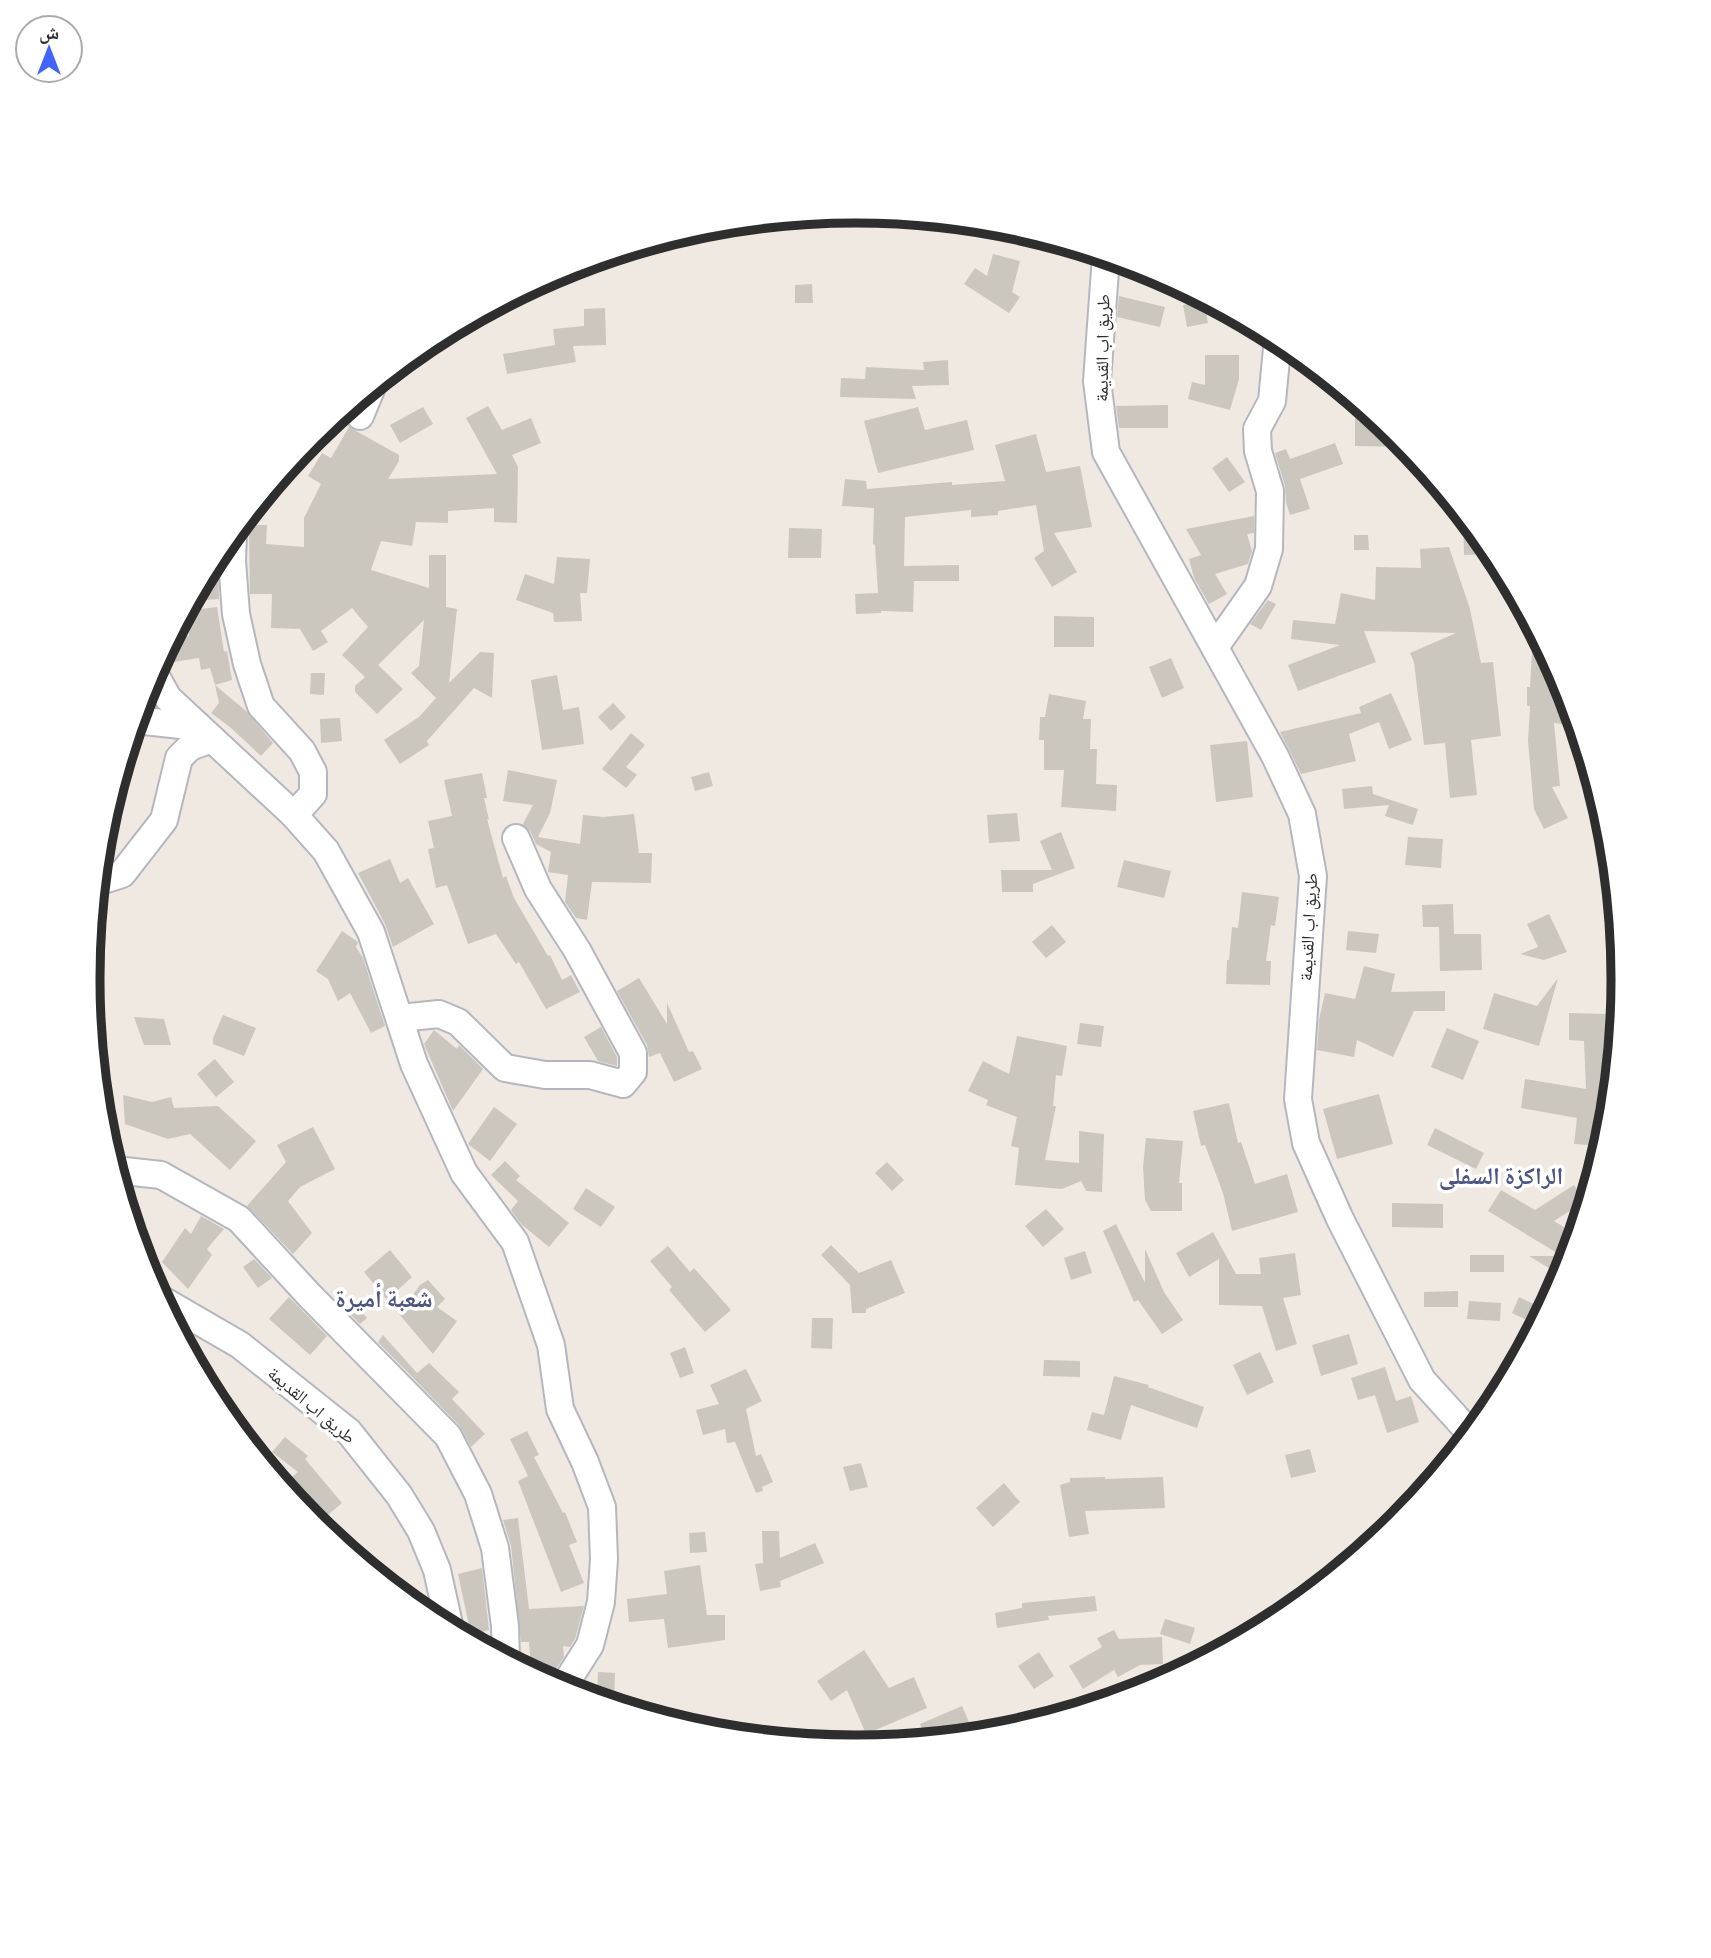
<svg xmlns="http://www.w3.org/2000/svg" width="1711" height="1958" font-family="'PT Sans Narrow','Noto Naskh Arabic',sans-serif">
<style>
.building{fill:#cbc7bf}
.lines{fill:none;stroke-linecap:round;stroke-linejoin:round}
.minor-casing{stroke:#b4b7c1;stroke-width:30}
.minor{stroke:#fff;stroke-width:26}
.labels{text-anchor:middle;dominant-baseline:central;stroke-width:7;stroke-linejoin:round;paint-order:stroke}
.street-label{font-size:18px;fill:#2e2e2e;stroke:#fff}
.district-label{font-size:24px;font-weight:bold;fill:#4d5680;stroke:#fff}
.rim{fill:none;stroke:#2e2e2e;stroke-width:9}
</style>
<rect width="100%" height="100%" fill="#efe9e1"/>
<g class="building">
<path d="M993 254 1020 261 1012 292 1020 297 1009 313 964 284 975 268 987 276Z"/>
<path d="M812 284 813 303H795V285Z"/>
<path d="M1119 296 1165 307 1160 327 1117 317Z"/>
<path d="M1204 301 1208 323 1187 327 1183 305Z"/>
<path d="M605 308 606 345 573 346 576 362 507 374 503 354 555 345 553 329 584 326V309Z"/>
<path d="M1205 355H1239V379L1230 410 1188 399 1192 382 1205 385Z"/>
<path d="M948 360 949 385 912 386 916 399 840 397 841 378 865 379 866 367 924 370 923 362Z"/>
<path d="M1355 400 1399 436 1408 447 1355 446Z"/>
<path d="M1168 405V428H1119L1116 406Z"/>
<path d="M488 406 502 430 531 418 541 443 512 455 518 467 517 523 494 522V508L448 511V523L416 522 412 546 381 541 371 570 429 588V555H446V607L457 609 449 683 480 652 494 653 492 698 474 688 427 741 429 745 400 764 384 740 419 717 436 698 411 673 419 666 424 620 378 665 403 689 377 714 355 692V686L365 677 342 655 368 627 352 608 321 631 328 642 313 651 300 629 271 628 272 594H250L249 534 246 525H267L266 544 304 547V518L321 484 308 476 322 453 331 458 349 427 399 455V461L388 479 497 474 466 418Z"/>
<path d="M423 407 433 424 400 443 390 425Z"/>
<path d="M918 407 925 430 967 420 974 450 878 473 864 421Z"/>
<path d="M1036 434 1046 472 1080 466 1092 527 1054 533 1077 572 1052 587 1034 558 1044 551 1036 505 998 511V515L971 517V510L905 517 904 566 959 565V581H914L913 612 881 611V613L856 614 855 594 878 593 875 545 873 544 874 508 842 506 845 479 866 481 867 489 952 482V485L1005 481 995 445Z"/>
<path d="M1335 443 1343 464 1300 479 1310 509 1290 515 1286 502 1285 486 1275 453 1286 449 1290 459Z"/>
<path d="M1227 457 1245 482 1229 492 1212 468Z"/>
<path d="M1463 514 1494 553 1495 554 1464 555Z"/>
<path d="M1254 516V533L1247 534 1252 551 1248 564 1215 574 1227 594 1209 604 1194 578 1189 559 1201 555 1186 529Z"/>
<path d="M789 528 822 529 821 558H788Z"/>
<path d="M1354 535H1368L1369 550H1354Z"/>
<path d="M1449 547 1470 609 1481 663 1493 662 1501 736 1471 740 1477 795 1450 798 1445 743 1424 745 1414 662 1410 653 1456 633 1364 631 1376 662 1298 691 1288 665 1340 645 1291 639 1293 620 1335 624 1341 593 1375 600 1376 567 1421 568 1420 549Z"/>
<path d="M217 553 219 599 206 600 205 575Z"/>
<path d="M557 557 590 559 587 593H580L582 621 554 622 553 613 516 600 525 574 554 584Z"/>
<path d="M1268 600 1276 604 1261 630 1250 624Z"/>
<path d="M217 607 224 652 227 651 232 680 215 685 210 668 201 670 199 658 167 663 161 657 170 639 189 636 186 611Z"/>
<path d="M1054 616 1094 617V647H1054Z"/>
<path d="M1532 652H1548L1565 685 1578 726 1554 723 1560 786 1552 787 1568 818 1544 829 1534 809 1528 741 1530 706H1527V687H1530Z"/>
<path d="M1171 658 1184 688 1162 698 1149 667Z"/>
<path d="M311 673H325L324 695 310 694Z"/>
<path d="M557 675 563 710 579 707 584 744 542 750 531 680Z"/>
<path d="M215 685 246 711 273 743 261 756 230 727 211 713 219 703Z"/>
<path d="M1391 693 1412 740 1389 749 1379 722 1349 734 1356 761 1301 774 1280 732 1361 713 1359 707Z"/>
<path d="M1049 694 1086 701 1083 719H1091L1090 749H1097L1096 784 1117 785 1116 811 1061 807 1064 770H1044V740H1039L1040 717H1045Z"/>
<path d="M613 703 626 717 611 731 598 717Z"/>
<path d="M340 718 342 741 321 743 320 719Z"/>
<path d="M631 733 645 745 626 767 637 775 626 788 602 769Z"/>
<path d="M1247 741 1253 797 1216 802 1210 745Z"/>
<path d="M508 770 557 780 550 813 538 837 580 844 583 815 603 817 634 814 639 853H652L651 883 592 882 587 920 576 918 565 902 568 875 548 872 551 852 536 844 530 831 523 824 533 805 503 801Z"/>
<path d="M709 772 713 786 695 791 691 777Z"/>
<path d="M482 773 487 798H484L489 820 487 819 503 878 506 876 514 898 548 956 550 955 562 980 571 975 580 992 546 1009 519 962 516 964 496 934 468 944 447 885 436 888 428 849 434 848 428 821 452 816 444 780Z"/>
<path d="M1372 786 1373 794 1418 809 1413 825 1385 816 1389 805 1344 809 1342 789Z"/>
<path d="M1017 813 1020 841 989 843 987 815Z"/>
<path d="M1061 832 1075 868 1033 884V892H1002L1001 870H1052L1040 841Z"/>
<path d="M1408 837 1443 839 1441 868 1405 865Z"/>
<path d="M390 859 400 883 408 878 434 924 393 947 385 924 358 873Z"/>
<path d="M1124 860 1171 871 1164 898 1117 887Z"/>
<path d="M1242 892 1279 897 1275 926 1271 925 1266 961H1271L1270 985 1226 984 1227 960H1229L1232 927 1238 928Z"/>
<path d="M1453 904 1454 934H1481L1482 970 1440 971 1439 927H1423L1422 905Z"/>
<path d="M1549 914 1567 952 1544 960 1520 954 1538 947 1527 924Z"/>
<path d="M1052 925 1066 942 1046 958 1032 942Z"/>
<path d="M342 931 358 942 356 947 363 958 385 1026 371 1033 350 993 338 1001 328 979 316 971Z"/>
<path d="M1348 931 1379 934 1376 953 1346 950Z"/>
<path d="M1364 966 1395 974 1391 992 1445 991V1011H1414L1393 1057 1357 1040 1354 1057 1317 1050 1319 1020 1325 993 1355 999Z"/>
<path d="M639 978 667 1024V1003L689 1052 693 1051 702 1069 674 1082 660 1053 649 1057 647 1045 617 991Z"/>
<path d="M1558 978 1539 1046 1483 1029 1494 993 1537 1006Z"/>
<path d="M1569 1013 1608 1014 1610 1113 1603 1146 1574 1144 1577 1118 1521 1108 1525 1079 1586 1089 1584 1041 1569 1040Z"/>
<path d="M223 1015 256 1028 244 1056 213 1044V1038Z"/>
<path d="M134 1017 164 1019 171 1045H144Z"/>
<path d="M1080 1023 1104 1026 1101 1047 1077 1044Z"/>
<path d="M601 1027 617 1057V1066L598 1061 584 1037Z"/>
<path d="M1447 1028 1479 1041 1463 1080 1431 1067Z"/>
<path d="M434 1030 457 1049 459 1045 483 1069 453 1111 424 1044Z"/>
<path d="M1017 1036 1067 1046 1062 1076 1056 1075 1053 1106H1056L1045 1160 1079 1163V1131L1104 1134 1102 1192 1086 1191 1081 1181 1062 1189 1015 1185 1019 1148 1011 1146 1017 1117 986 1105 988 1100 968 1091 983 1061 1009 1074Z"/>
<path d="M215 1059 234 1082 216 1097 197 1074Z"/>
<path d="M1379 1094 1393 1144 1337 1159 1323 1109Z"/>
<path d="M123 1095 152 1102 171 1097 174 1108 218 1106 256 1141 230 1170 190 1134 168 1139 125 1124Z"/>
<path d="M1229 1103 1238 1143 1241 1142 1255 1184 1287 1174 1298 1212 1232 1231 1223 1193 1205 1145 1201 1146 1193 1111Z"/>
<path d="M494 1107 517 1124 490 1161 468 1144Z"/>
<path d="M313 1127 335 1169 300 1187 288 1201 312 1233 293 1254 247 1206 286 1162 277 1145Z"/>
<path d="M1435 1128 1484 1153 1476 1169 1427 1145Z"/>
<path d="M1146 1138 1183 1141 1179 1183H1182V1211H1151L1145 1200 1143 1167Z"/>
<path d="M505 1161 520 1176 516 1180 569 1223 549 1247 521 1224 511 1210 518 1201 491 1175Z"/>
<path d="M887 1162 904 1180 892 1191 875 1173Z"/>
<path d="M1574 1185 1585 1201 1554 1221 1577 1235 1573 1246 1557 1273 1529 1256H1562L1488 1211 1501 1190 1535 1210Z"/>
<path d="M586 1188 615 1207 601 1227 573 1209Z"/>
<path d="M1392 1203 1443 1204V1228L1392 1227Z"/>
<path d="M1046 1209 1064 1229 1043 1247 1025 1226Z"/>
<path d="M201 1216 224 1229 207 1249 212 1255 188 1289 162 1262 185 1228 191 1234Z"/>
<path d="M1116 1224 1145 1283V1249L1164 1292 1183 1320 1162 1334 1138 1300 1134 1302 1103 1231Z"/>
<path d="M1213 1232 1236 1274H1261L1259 1258 1295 1253 1301 1295 1283 1298 1297 1344 1276 1351 1262 1306 1219 1305V1259L1189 1277 1176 1253Z"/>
<path d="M831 1245 859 1273 891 1260 905 1293 866 1309V1313H852L850 1285 821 1255Z"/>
<path d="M668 1246 690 1272 694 1268 731 1310 705 1332 669 1290 672 1287 650 1261Z"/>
<path d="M390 1250 412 1277 387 1300 364 1272Z"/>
<path d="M1085 1251 1092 1273 1071 1280 1064 1258Z"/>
<rect x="1470" y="1255" width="34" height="17"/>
<path d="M254 1259 272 1278 258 1288 243 1267Z"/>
<path d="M428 1280 445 1299 437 1307 457 1321 433 1354 399 1314 420 1285Z"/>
<path d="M1458 1291V1307H1424V1292Z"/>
<path d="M289 1297 327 1336 310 1355 269 1319Z"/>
<path d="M1519 1297 1540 1307 1533 1323 1512 1313Z"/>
<path d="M349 1298 367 1318 360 1324 341 1305Z"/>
<path d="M1469 1301 1501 1303 1500 1321 1467 1319Z"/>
<path d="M812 1318H833L832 1349 811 1348Z"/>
<path d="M1349 1334 1358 1364 1321 1376 1312 1345Z"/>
<path d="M383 1335 417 1373 429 1363 459 1392 452 1399 485 1434 471 1447 459 1425 378 1342Z"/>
<path d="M685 1347 694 1373 680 1378 670 1353Z"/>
<path d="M1260 1352 1274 1382 1247 1395 1233 1365Z"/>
<path d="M1044 1360 1080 1361V1377L1043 1376Z"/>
<path d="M1385 1367 1396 1401 1411 1396 1419 1422 1387 1433 1375 1395 1358 1400 1351 1378Z"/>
<path d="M746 1369 762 1401 746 1409 756 1456 761 1454 773 1482 762 1487 763 1491 756 1493 735 1442 727 1443 725 1429 703 1435 696 1410 719 1404 710 1385Z"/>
<path d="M1114 1376 1149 1385 1148 1387 1204 1407 1197 1428 1131 1405 1121 1440 1087 1430 1092 1412 1104 1415Z"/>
<path d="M527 1431 539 1455 534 1457 563 1513 565 1512 577 1542 569 1545 584 1583 561 1592 518 1481 528 1476 510 1439Z"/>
<path d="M285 1437 308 1456 305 1459 342 1503 316 1525 282 1485 298 1472 272 1452Z"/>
<path d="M1310 1449 1316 1472 1291 1478 1285 1455Z"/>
<path d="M861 1463 868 1487 850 1491 843 1467Z"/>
<path d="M1105 1477V1479L1163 1477 1165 1508 1085 1511 1089 1534 1069 1537 1060 1485 1070 1482V1478Z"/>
<path d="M1004 1483 1020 1502 993 1527 976 1508Z"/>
<path d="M518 1518 529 1609 584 1606 575 1639 570 1647 563 1646 564 1657 548 1681 531 1672 529 1642H521L511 1546 503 1520Z"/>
<path d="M762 1531H779L780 1558 815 1543 824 1563 780 1581 781 1587 760 1591 755 1564 763 1563Z"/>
<path d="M705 1532 707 1552 690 1553 689 1533Z"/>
<path d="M700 1565 707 1615H725V1640L668 1648 664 1619 629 1622 627 1599 667 1594 664 1571Z"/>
<path d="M482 1568 489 1630 471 1635 458 1574Z"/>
<path d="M1095 1596 1097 1611 1048 1616 1049 1620 997 1628 995 1613 1022 1608V1603Z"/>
<path d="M1165 1619 1195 1628 1190 1644 1160 1634Z"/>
<path d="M1114 1630 1119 1639 1162 1637 1163 1664 1140 1665 1118 1677 1114 1670 1083 1689 1069 1666 1102 1647 1097 1638Z"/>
<path d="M864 1650 889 1688 914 1677 927 1708 866 1734 847 1690 831 1701 817 1681Z"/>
<path d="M1039 1652 1054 1676 1034 1689 1018 1666Z"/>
<path d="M598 1672 615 1673 614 1704 597 1699Z"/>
<path d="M962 1706 972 1729 951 1738 927 1740 920 1724Z"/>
</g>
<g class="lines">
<defs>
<g id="minor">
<path d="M1106 256 1097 381 1106 452 1275 756 1302 814 1313 876 1298 1099 1306 1143 1340 1219 1422 1380 1471 1434"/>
<path d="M360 416 372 387"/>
<path d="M233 533 232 561 236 614 247 664 261 706 302 751 313 772V794L294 815"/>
<path d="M1215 647 1258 586 1269 549 1270 491 1258 451 1257 429 1272 401 1278 338"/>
<path d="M153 671 168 698 294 815 326 851 371 932 414 1064 464 1173 515 1242 551 1345 560 1409 585 1462 602 1507 604 1559 601 1602 590 1645 562 1689"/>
<path d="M135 720 199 727"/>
<path d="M97 882 122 874 164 820 179 758 190 747 212 739"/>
<path d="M400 1018 439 1014 458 1022 505 1068 545 1075H590L623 1084 633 1072V1053L577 950 538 889 516 838"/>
<path d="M115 1170 161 1175 239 1219 310 1296 448 1436 478 1494 495 1548 505 1626 506 1659"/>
<path d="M159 1298 240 1345 349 1432 399 1495 421 1531 437 1570 450 1629"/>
</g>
</defs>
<use href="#minor" class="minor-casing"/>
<use href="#minor" class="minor"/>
</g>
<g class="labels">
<g class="street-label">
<text transform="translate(1102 348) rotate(-89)">طريق اب القديمة</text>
<text transform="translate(1308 927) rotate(-87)">طريق اب القديمة</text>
<text transform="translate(312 1405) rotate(40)">طريق اب القديمة</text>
</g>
<g class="district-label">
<text x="1501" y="1175">الراكزة السفلى</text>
<text x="384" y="1298">شعبة أميرة</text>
</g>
</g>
<path d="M0 0H1711V1958H0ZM855 223H856A755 755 0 0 1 1611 978V980A755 755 0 0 1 856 1735H855A755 755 0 0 1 100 980V978A755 755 0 0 1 855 223Z" fill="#fff" fill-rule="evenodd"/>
<path class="rim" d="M855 223H856A755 755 0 0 1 1611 978V980A755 755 0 0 1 856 1735H855A755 755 0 0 1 100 980V978A755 755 0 0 1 855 223Z"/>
<g transform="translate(49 49)"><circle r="33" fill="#ffffff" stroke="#ababab" stroke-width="2"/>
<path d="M0-5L12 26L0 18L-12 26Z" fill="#4264fb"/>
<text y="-10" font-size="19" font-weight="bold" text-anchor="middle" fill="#2e2e2e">ش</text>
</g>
</svg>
